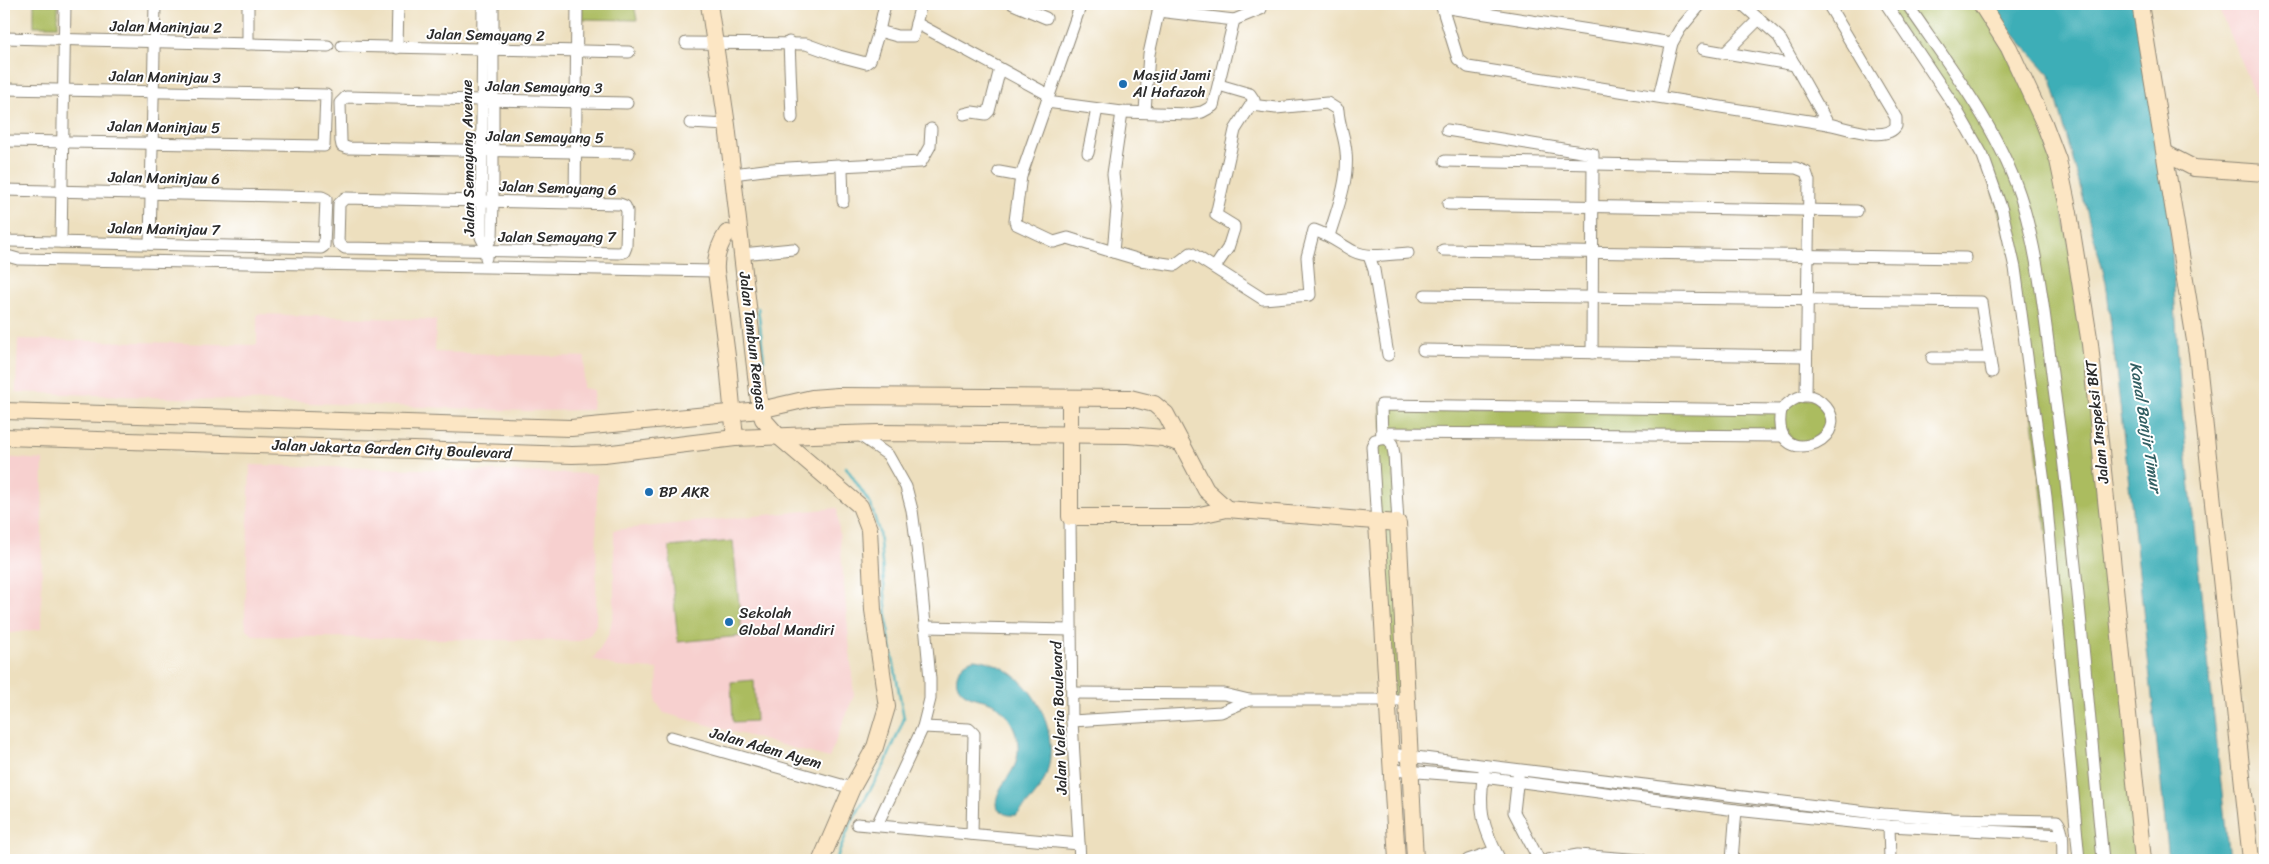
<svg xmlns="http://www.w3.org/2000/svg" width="2269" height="864" font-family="Sriracha,sans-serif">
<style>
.built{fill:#f7d0cf}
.green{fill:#abbc5f;stroke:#6b7445}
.water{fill:#3daeb7;stroke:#346c71}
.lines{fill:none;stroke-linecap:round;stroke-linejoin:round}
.stream{stroke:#3daeb7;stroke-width:2.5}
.street-casing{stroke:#8c8574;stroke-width:13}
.secondary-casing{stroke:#8c8574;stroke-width:18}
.street{stroke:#fff;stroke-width:11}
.secondary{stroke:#fce6c4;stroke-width:16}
.poi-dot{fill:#1f6fb2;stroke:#fff;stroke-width:2}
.labels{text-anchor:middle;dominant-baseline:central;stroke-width:4;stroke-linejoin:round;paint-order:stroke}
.street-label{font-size:15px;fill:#2b2b2b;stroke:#fff}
.poi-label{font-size:15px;fill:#2b2b2b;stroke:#fff;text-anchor:start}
.water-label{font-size:16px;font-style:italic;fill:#325f63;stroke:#fff}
</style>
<rect width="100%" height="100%" fill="#fff"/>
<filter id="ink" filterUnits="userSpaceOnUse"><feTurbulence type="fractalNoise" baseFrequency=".02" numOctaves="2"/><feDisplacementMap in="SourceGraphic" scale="10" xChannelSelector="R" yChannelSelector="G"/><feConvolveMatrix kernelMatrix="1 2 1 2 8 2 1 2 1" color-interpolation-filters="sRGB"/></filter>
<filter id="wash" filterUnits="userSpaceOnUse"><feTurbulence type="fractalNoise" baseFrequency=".0096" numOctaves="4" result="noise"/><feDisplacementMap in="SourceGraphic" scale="20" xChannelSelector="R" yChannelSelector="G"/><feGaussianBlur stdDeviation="1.12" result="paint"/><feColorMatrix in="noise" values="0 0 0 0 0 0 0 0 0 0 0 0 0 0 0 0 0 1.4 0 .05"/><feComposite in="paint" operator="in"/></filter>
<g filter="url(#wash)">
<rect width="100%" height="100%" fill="#eddfbe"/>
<g class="built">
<path d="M2219 4H2265V119L2220 12Z"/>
<path d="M257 314 436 320 435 352 585 357 583 388 594 390 592 410 530 411 16 392 18 339 257 345Z"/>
<path d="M4 457 43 460 41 629 4 634Z"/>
<path d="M250 465 597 474 596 624 591 634 580 641 254 636 246 629 245 617Z"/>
<path d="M837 508 854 695 829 758 664 713 656 702 658 669 618 667 593 659 609 634 614 610V530Z"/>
</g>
<g class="green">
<rect x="34" y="4" width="24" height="22"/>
<path d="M582 4H634L637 20 582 19Z"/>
<path d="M1885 4H1980L2044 123 2090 344 2142 860H2079L2061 657 2015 268 1983 156Z"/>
<path d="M1791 399H1818L1831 421 1806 447 1783 436 1382 433 1381 405 1781 410Z"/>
<path d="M1375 440 1392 444 1406 700 1388 701Z"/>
<path d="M733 541 742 636 678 642 669 547Z"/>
<path d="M754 680 756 721 733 722 731 682Z"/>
</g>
<g class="water">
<path d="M1991 4H2137L2168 180 2180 392 2229 860H2169L2139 572 2106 282 2050 75 2006 26Z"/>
<path d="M974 659C1026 663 1065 728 1045 778 1040 792 1027 804 1017 815 1007 816 1001 814 996 805 997 780 1020 775 1018 745 1017 729 1006 709 990 702 982 699 971 698 964 693 949 682 959 662 974 659Z"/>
</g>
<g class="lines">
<g class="stream">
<path d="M758 308 764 360"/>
<path d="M836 860 850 825 885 764 904 719 889 637 879 532 871 505 846 467"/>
</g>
</g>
</g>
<g filter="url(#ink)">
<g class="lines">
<defs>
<g id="street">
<path d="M483 4 481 237 486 247"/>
<path d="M1013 4 1046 18"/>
<path d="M1081 4 1021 176 1015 221 1016 224 1054 242 1068 238 1113 252"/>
<path d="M1441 4 1458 59 1468 67 1828 124C1844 127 1886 143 1896 126V118L1828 4"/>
<path d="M1742 4 1779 37 1828 124"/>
<path d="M1886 4 1955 107 1983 156 2002 210 2015 268 2046 497 2079 860"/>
<path d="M1907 4C1950 67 2001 131 2023 205 2041 267 2046 332 2055 396 2076 550 2088 705 2103 860"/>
<path d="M1442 7 1672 43"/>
<path d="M1234 20 1261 9"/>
<path d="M916 23 1049 95"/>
<path d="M879 31 885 4"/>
<path d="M4 38 328 46"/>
<path d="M789 42 792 118"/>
<path d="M686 43 806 44 839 56 866 63 870 60 879 31 897 36H913L921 4"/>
<path d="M248 44V4"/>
<path d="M342 46 629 52"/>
<path d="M397 48 398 4"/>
<path d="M1703 49 1795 65"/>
<path d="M1725 53 1759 19"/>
<path d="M4 89 326 95 324 146 4 141"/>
<path d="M1659 96 1672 43 1680 29 1701 4"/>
<path d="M1047 102 1122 112 1190 114 1202 112 1213 106 1234 20 1158 11"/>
<path d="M627 103 346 97 340 103 341 141 342 146 348 148 629 153"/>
<path d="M1251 105 1276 108 1327 103 1338 110C1339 126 1345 137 1346 152 1349 180 1337 210 1329 236"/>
<path d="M1145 111 1149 54 1160 4"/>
<path d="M1122 112 1113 174 1117 208 1113 252 1140 260 1175 265 1191 253 1263 299 1310 295 1307 257 1314 230C1329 235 1340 244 1353 251 1369 259 1390 254 1408 253"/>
<path d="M964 114 972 112 986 114 989 111 1000 69"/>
<path d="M690 123 727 125"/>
<path d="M1447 130 1593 154 1592 353"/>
<path d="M1088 153 1097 109"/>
<path d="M1445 161 1796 168 1806 172 1809 181 1806 395"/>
<path d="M840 166 921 162 930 146 931 129"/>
<path d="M999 172 1021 176"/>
<path d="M733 174 772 169 838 165 842 169 843 201"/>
<path d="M4 190 322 197 326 199 324 246 321 248 10 241 4 239"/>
<path d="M345 198 620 204 625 206 627 211 626 247 624 252 619 253 345 248 338 243 339 204Z"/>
<path d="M575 202 577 4"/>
<path d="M1448 204 1857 211"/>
<path d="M61 242 65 4"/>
<path d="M150 244 155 4"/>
<path d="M1443 250 1966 258"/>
<path d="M742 254 793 249"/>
<path d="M4 255 18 259 716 271"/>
<path d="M1369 256 1374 270 1388 355"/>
<path d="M486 258V247L492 237 493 202V4"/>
<path d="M1215 267 1228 248 1234 229V226L1216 215 1235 130 1254 100 1250 94 1219 85"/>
<path d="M1425 295 1981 302 1992 372"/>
<path d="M1423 350 1806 356"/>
<path d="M1932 358H1990"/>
<path d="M1382 433 1783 436"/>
<path d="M858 434 888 455 906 487 912 510 920 571 930 679V699L923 727 877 825"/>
<path d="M1382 438 1381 405 1781 410C1795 395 1811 389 1826 407 1854 442 1769 472 1781 410"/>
<path d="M1070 517 1072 721 1080 860"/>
<path d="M1377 523 1372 446 1375 440 1387 438 1392 444 1394 454 1398 523"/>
<path d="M925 627 1070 630"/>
<path d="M1072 693 1224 694 1249 700H1406"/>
<path d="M1072 721 1221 712 1249 700"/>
<path d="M923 727 969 729 974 734 972 834"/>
<path d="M671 737 852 788"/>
<path d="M1391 754 1883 814 1952 819 2057 821C2065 830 2062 849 2063 860"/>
<path d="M1392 770 1483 777 1736 810 1889 826 2062 835"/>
<path d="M1484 771C1478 810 1482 826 1500 860"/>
<path d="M1518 776 1514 812 1539 860"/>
<path d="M857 824 1079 844"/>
<path d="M1889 826 1890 860"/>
<path d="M1468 860 1495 851"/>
<path d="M1548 860 1578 855 1642 860"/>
<path d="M1732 860 1736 810"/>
</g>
<g id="secondary">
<path d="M709 4 727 125 760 410 763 419 779 437 860 506 869 529 873 610 887 707 875 747 852 788 821 860"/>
<path d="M1981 4 2009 48 2044 123 2058 160 2069 213 2090 344 2143 860"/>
<path d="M2140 4 2197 353 2251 860"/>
<path d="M2165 153 2194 168 2265 173"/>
<path d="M727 233C719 245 715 257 716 271L728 364 735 438"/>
<path d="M1070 398V517H1191L1227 509 1398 523 1415 860"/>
<path d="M4 411 571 428 760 410 812 398 838 396 1130 398 1154 404 1166 414 1206 490 1227 509"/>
<path d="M4 437 572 455 604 454 735 438 813 435 878 433 1128 435 1163 438 1180 443"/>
<path d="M1377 523 1397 860"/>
</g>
</defs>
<use href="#street" class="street-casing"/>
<use href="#secondary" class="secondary-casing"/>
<use href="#street" class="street"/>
<use href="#secondary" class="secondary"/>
</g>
</g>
<g class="poi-dot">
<circle cx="1123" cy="84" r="5"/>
<circle cx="649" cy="492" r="5"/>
<circle cx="729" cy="622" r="5"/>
</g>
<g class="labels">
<g class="street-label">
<text transform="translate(166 27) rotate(1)">Jalan Maninjau 2</text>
<text transform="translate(486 35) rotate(1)">Jalan Semayang 2</text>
<text transform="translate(165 77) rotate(1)">Jalan Maninjau 3</text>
<text transform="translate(544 87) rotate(1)">Jalan Semayang 3</text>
<text transform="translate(164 127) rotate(1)">Jalan Maninjau 5</text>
<text transform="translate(545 137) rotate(1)">Jalan Semayang 5</text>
<text transform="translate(468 158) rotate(-91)">Jalan Semayang Avenue</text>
<text transform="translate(164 178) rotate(1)">Jalan Maninjau 6</text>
<text transform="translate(558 188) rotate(2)">Jalan Semayang 6</text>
<text transform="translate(164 229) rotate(1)">Jalan Maninjau 7</text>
<text x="557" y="237">Jalan Semayang 7</text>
<text transform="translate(753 341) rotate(83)">Jalan Tambun Rengas</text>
<text transform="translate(2097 422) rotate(-96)">Jalan Inspeksi BKT</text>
<text transform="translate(392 449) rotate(2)">Jalan Jakarta Garden City Boulevard</text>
<text transform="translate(1059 718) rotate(-92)">Jalan Valeria Boulevard</text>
<text transform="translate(766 748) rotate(16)">Jalan Adem Ayem</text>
</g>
<g class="poi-label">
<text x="1133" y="75">Masjid Jami<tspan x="1133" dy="17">Al Hafazoh</tspan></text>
<text x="659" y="492">BP AKR</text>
<text x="739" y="613">Sekolah<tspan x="739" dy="17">Global Mandiri</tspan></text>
</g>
<g class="water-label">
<text transform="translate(2146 427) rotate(81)">Kanal Banjir Timur</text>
</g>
</g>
<rect width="2269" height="864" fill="none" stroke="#fff" stroke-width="20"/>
</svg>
